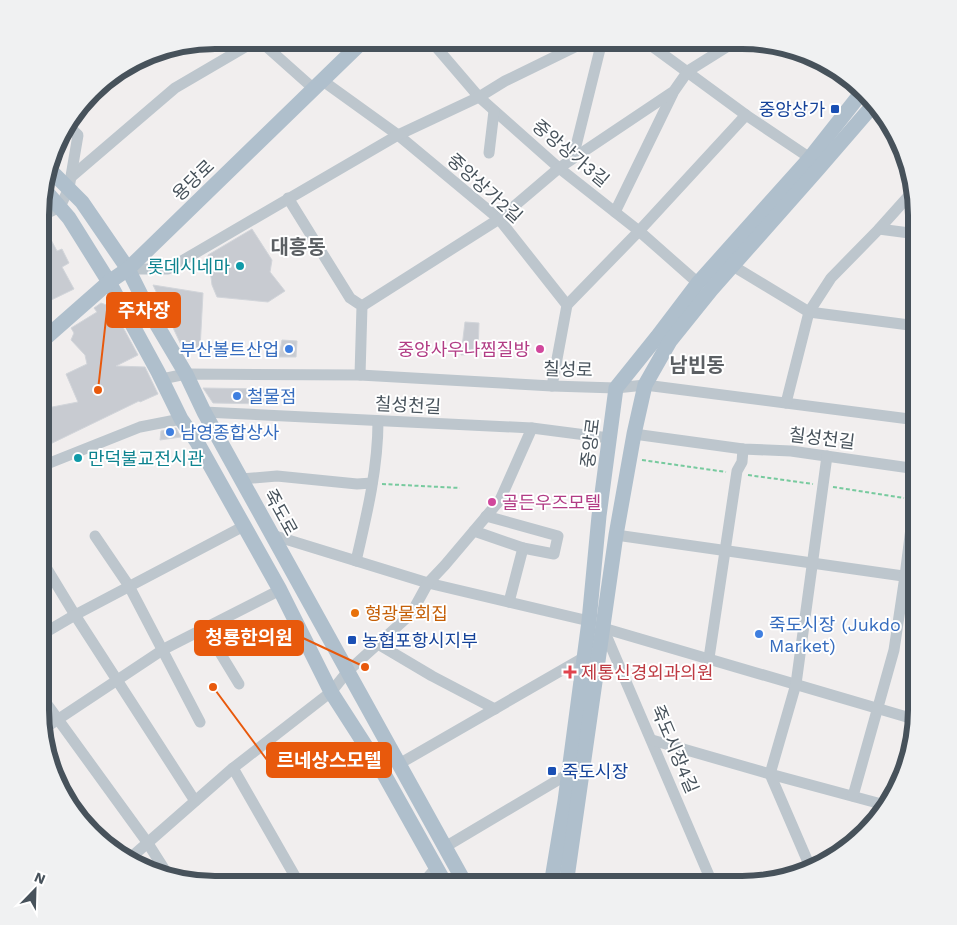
<svg xmlns="http://www.w3.org/2000/svg" width="957" height="925" font-family="'Work Sans','Noto Sans KR',sans-serif">
<style>
.building{fill:#c8cbd1;stroke:#d2d5da}
.lines{fill:none;stroke-linecap:round;stroke-linejoin:round}
.path{stroke:#77ca9e;stroke-width:2;stroke-dasharray:4 2.5;stroke-linecap:butt}
.minor{stroke:#bdc6cd;stroke-width:11}
.major{stroke:#afbfcc;stroke-width:15}
.transit-dot{fill:#1a4fb4;stroke:#fff;stroke-width:2}
.culture-dot{fill:#0f9aa8;stroke:#fff;stroke-width:2}
.shop-dot{fill:#3f7fe0;stroke:#fff;stroke-width:2}
.hotel-dot{fill:#d1479c;stroke:#fff;stroke-width:2}
.food-dot{fill:#e8710a;stroke:#fff;stroke-width:2}
.health-dot{fill:#e0444e;stroke:#fff;stroke-width:2}
.labels{text-anchor:middle;dominant-baseline:central;stroke-width:4;stroke-linejoin:round;paint-order:stroke}
.transit-label{font-size:18px;fill:#164399;stroke:#fff;text-anchor:start}
.street-label{font-size:18px;fill:#47525b;stroke:#fff}
.culture-label{font-size:18px;fill:#0d838f;stroke:#fff;text-anchor:end}
.shop-label{font-size:18px;fill:#366cbe;stroke:#fff;text-anchor:start}
.hotel-label{font-size:18px;fill:#b23c85;stroke:#fff;text-anchor:end}
.food-label{font-size:18px;fill:#c56008;stroke:#fff;text-anchor:start}
.health-label{font-size:18px;fill:#be3a42;stroke:#fff;text-anchor:start}
.quarter-label{font-size:20px;font-weight:bold;fill:#5b5f63;stroke:#fff}
.rim{fill:none;stroke:#47525b;stroke-width:6}
.leader{fill:none;stroke:#e8590c;stroke-width:2}
.callout-dot{fill:#e8590c;stroke:#fff;stroke-width:2}
.callout{fill:#e8590c;stroke:#e8590c;stroke-width:2}
.callout-label{font-size:19px;text-anchor:middle;font-weight:bold;fill:#fff}
</style>
<rect width="100%" height="100%" fill="#f1eeee"/>
<g class="building">
<path d="M43 225 57 251 62 249 69 263 62 267 74 289 43 304Z"/>
<path d="M252 229 272 260 270 272 285 291 268 302 217 297 212 285 208 255Z"/>
<path d="M153 285 203 293 200 349H183Z"/>
<path d="M101 303 112 307 138 355 116 366 145 367 158 394 140 402 139 401 42 448V409L78 402 66 374 87 364 85 355 71 340 74 333 71 328 97 312 94 308Z"/>
<path d="M465 322 479 323 478 354 461 355Z"/>
<path d="M282 340 297 341 296 357H279Z"/>
<path d="M203 388 265 389V404L213 403Z"/>
<path d="M176 428 181 437 160 440 161 431Z"/>
</g>
<g class="lines">
<g class="path">
<path d="M642 460 726 472"/>
<path d="M748 475 813 484"/>
<path d="M382 484 460 488"/>
<path d="M833 487 904 498"/>
</g>
<g class="minor">
<path d="M259 40 314 89"/>
<path d="M431 41 479 97 559 168 639 231 698 283"/>
<path d="M645 41 746 115 810 158"/>
<path d="M323 81 398 135 499 219 567 305 552 386"/>
<path d="M489 153 494 111"/>
<path d="M573 158 602 41"/>
<path d="M71 177 175 88 257 40"/>
<path d="M288 198 350 298 362 306 360 375"/>
<path d="M615 212 673 93"/>
<path d="M43 215 60 207 69 188 78 135 66 124"/>
<path d="M879 229 917 234"/>
<path d="M733 266 809 312 917 326"/>
<path d="M128 269H168L398 135 479 97 505 81 587 41"/>
<path d="M567 305 639 231 746 115"/>
<path d="M362 306 499 219 559 168 674 91 688 71 736 41"/>
<path d="M162 379 186 374 360 375 552 386 616 388 645 385 917 420"/>
<path d="M786 403 809 312 831 278 879 229 914 190"/>
<path d="M204 412 532 428 609 438"/>
<path d="M634 434 743 449 791 451 917 469"/>
<path d="M42 466 140 427 181 419"/>
<path d="M241 479 277 476 357 484 372 483"/>
<path d="M486 516 558 536 554 554 523 548 509 602"/>
<path d="M474 531 523 548"/>
<path d="M272 535 428 583 589 621"/>
<path d="M616 535 917 578"/>
<path d="M95 536 129 586 200 722"/>
<path d="M41 559 75 615 195 801"/>
<path d="M356 561C367 514 378 468 378 421"/>
<path d="M205 628 239 684"/>
<path d="M603 628 917 720"/>
<path d="M603 628 713 885"/>
<path d="M41 635 75 615 244 526"/>
<path d="M378 644 432 676 495 709"/>
<path d="M709 658 737 471 742 462 743 449"/>
<path d="M41 696 147 842 168 875"/>
<path d="M42 730 164 649 280 590"/>
<path d="M652 740 770 774 885 805"/>
<path d="M399 764 583 658"/>
<path d="M233 768 300 885"/>
<path d="M853 796 894 650 905 576 917 480"/>
<path d="M445 847 568 774"/>
<path d="M128 860 233 768 331 692 348 671 411 614 428 583 445 565 500 500 532 428"/>
<path d="M811 869 770 774 796 684 827 456"/>
<path d="M421 885 437 867"/>
</g>
<g class="major">
<path d="M48 168 82 202 128 269 151 315 186 374 204 412 466 885"/>
<path d="M43 188 69 218 109 282 158 372 181 419 197 442 280 590 331 692 385 776 446 885"/>
<path d="M42 341 109 282 128 269 364 40"/>
<path d="M551 885 565 801 589 621 599 516 616 388 657 337 698 283 810 158 862 92"/>
<path d="M566 885 616 535 634 434 645 385 670 341 711 290 818 169 875 103"/>
</g>
</g>
<g class="transit-dot">
<rect x="830" y="104" width="10" height="10" rx="2.5"/>
<rect x="347" y="635" width="10" height="10" rx="2.5"/>
<rect x="547" y="766" width="10" height="10" rx="2.5"/>
</g>
<g class="culture-dot">
<circle cx="240" cy="266" r="5"/>
<circle cx="78" cy="458" r="5"/>
</g>
<g class="shop-dot">
<circle cx="289" cy="349" r="5"/>
<circle cx="237" cy="396" r="5"/>
<circle cx="170" cy="432" r="5"/>
<circle cx="759" cy="634" r="5"/>
</g>
<g class="hotel-dot">
<circle cx="540" cy="349" r="5"/>
<circle cx="492" cy="502" r="5"/>
</g>
<circle class="food-dot" cx="355" cy="613" r="5"/>
<path class="health-dot" d="M567.5 664.5h5v5h5v5h-5v5h-5v-5h-5v-5h5z"/>
<g class="labels">
<g class="transit-label">
<text x="825" y="109" text-anchor="end">중앙상가</text>
<text x="362" y="640">농협포항시지부</text>
<text x="562" y="771">죽도시장</text>
</g>
<g class="street-label">
<text transform="translate(571 153) rotate(40)">중앙상가3길</text>
<text transform="translate(193 180) rotate(-44)">용당로</text>
<text transform="translate(485 188) rotate(42)">중앙상가2길</text>
<text transform="translate(568 369) rotate(2)">칠성로</text>
<text transform="translate(408 405) rotate(3)">칠성천길</text>
<text transform="translate(822 438) rotate(7)">칠성천길</text>
<text transform="translate(590 443) rotate(-83)">중앙로</text>
<text transform="translate(281 512) rotate(61)">죽도로</text>
<text transform="translate(675 749) rotate(67)">죽도시장4길</text>
</g>
<g class="culture-label">
<text x="230" y="266">롯데시네마</text>
<text x="88" y="458" text-anchor="start">만덕불교전시관</text>
</g>
<g class="shop-label">
<text x="279" y="349" text-anchor="end">부산볼트산업</text>
<text x="247" y="396">철물점</text>
<text x="180" y="432">남영종합상사</text>
<text x="769" y="624">죽도시장 (Jukdo<tspan x="769" dy="21">Market)</tspan></text>
</g>
<g class="hotel-label">
<text x="530" y="349">중앙사우나찜질방</text>
<text x="502" y="502" text-anchor="start">골든우즈모텔</text>
</g>
<g class="food-label">
<text x="365" y="613">형광물회집</text>
</g>
<g class="health-label">
<text x="581" y="672">제통신경외과의원</text>
</g>
<g class="quarter-label">
<text x="298" y="247">대흥동</text>
<text x="697" y="365">남빈동</text>
</g>
</g>
<path d="M0 0H957V925H0ZM215 49H742A166 166 0 0 1 908 215V710A166 166 0 0 1 742 876H215A166 166 0 0 1 49 710V215A166 166 0 0 1 215 49Z" fill="#f0f1f2" fill-rule="evenodd"/>
<path class="rim" d="M215 49H742A166 166 0 0 1 908 215V710A166 166 0 0 1 742 876H215A166 166 0 0 1 49 710V215A166 166 0 0 1 215 49Z"/>
<path class="leader" d="M98 390L107 310M365 667L303 638M213 687L267 760"/>
<g class="callout-dot">
<circle cx="98" cy="390" r="5"/>
<circle cx="365" cy="667" r="5"/>
<circle cx="213" cy="687" r="5"/>
</g>
<g class="callout">
<rect x="107" y="293" width="73" height="34" rx="5"/>
<rect x="195" y="621" width="108" height="34" rx="5"/>
<rect x="267" y="743" width="124" height="34" rx="5"/>
</g>
<g class="callout-label">
<text x="144" y="317">주차장</text>
<text x="249" y="644">청룡한의원</text>
<text x="329" y="767">르네상스모텔</text>
</g>
<g transform="translate(35 890) rotate(23)" stroke="#ffffff" stroke-width="4" paint-order="stroke">
<path d="M0-4L9 19L0 12L-9 19Z" fill="#47525b"/>
<text y="-8" font-size="14" font-weight="bold" text-anchor="middle" fill="#47525b">N</text>
</g>
</svg>
